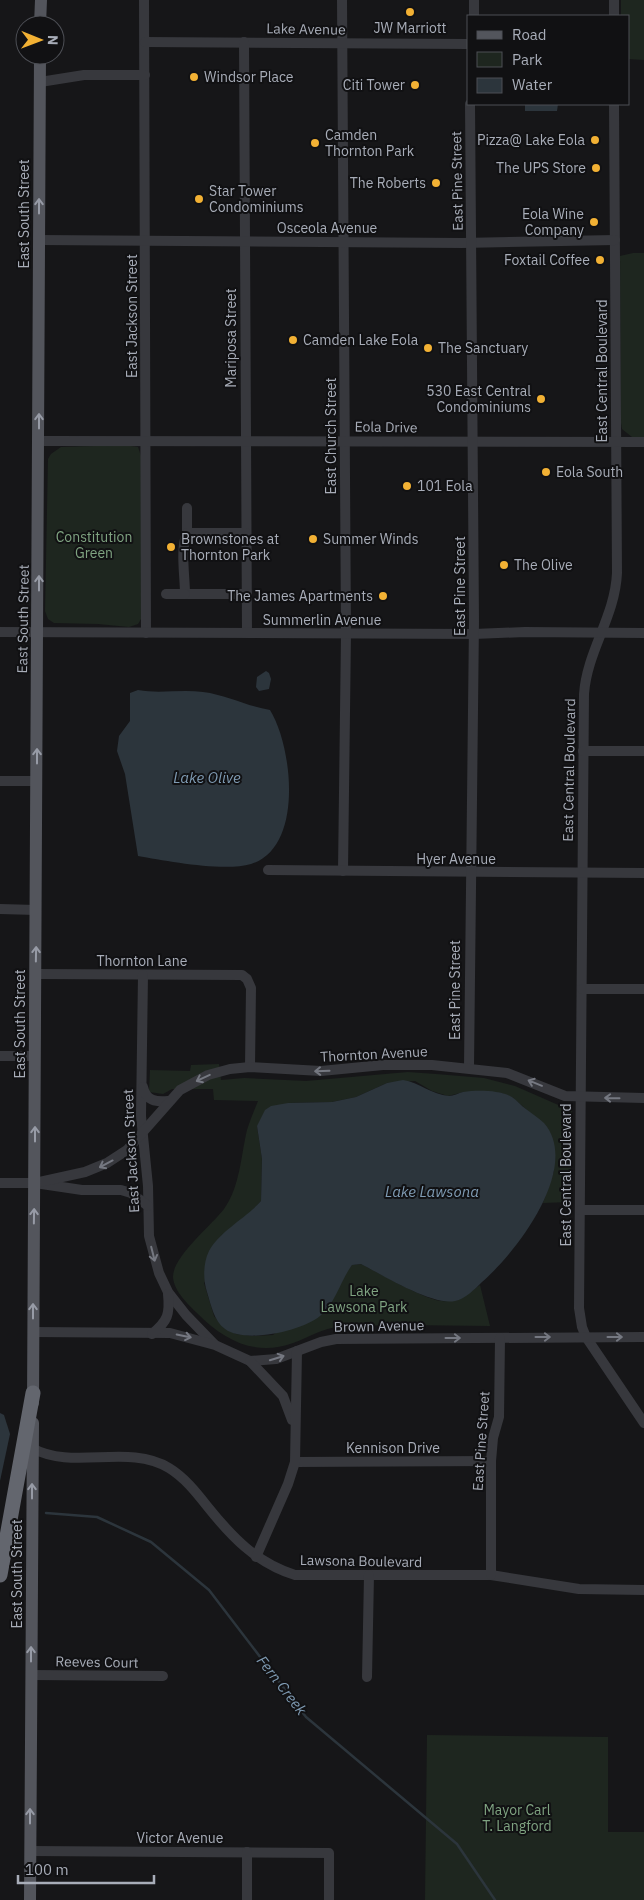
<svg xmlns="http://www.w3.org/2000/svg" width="644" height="1900" font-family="'IBM Plex Sans',sans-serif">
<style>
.green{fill:#1e261f}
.water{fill:#2c353c}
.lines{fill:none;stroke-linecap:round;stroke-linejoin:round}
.stream{stroke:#2c353c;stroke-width:2.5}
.minor{stroke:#37383d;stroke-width:10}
.major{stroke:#53555c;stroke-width:12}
.highway{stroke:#63666e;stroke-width:15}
.oneway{stroke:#979ba6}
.oneway2{stroke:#757881}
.poi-dot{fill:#f2b134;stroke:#111113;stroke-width:2}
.labels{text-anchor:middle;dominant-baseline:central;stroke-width:4;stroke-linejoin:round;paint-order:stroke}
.poi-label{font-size:14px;fill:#a8adb8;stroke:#111113;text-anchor:start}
.street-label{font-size:14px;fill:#a8adb8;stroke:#111113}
.park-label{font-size:14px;fill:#7fa381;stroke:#111113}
.water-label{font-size:15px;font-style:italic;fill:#7f9bb3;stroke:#111113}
</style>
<rect width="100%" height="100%" fill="#161618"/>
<g class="green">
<path d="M621 0H644V60L628 59V16H621Z"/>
<path d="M633 253H644V437H632L622 429 621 423 620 256Z"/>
<path d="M124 445 138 447 141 456V619L138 624 129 627 98 624 54 623 48 619 45 611 48 459 51 454 61 447Z"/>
<path d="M219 1064 221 1080 244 1078 306 1081 408 1072 436 1074 484 1078 515 1086 572 1111 570 1202 543 1203 554 1171 527 1110 512 1097 501 1093 464 1092 448 1096 432 1091 415 1081 387 1083 356 1097 332 1102 288 1103 257 1126 262 1159 261 1201 248 1215 204 1283 214 1316 225 1329 236 1334 252 1336 273 1335 346 1272 352 1265 361 1264C379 1273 425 1300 442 1301 454 1303 471 1292 480 1285L490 1326C440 1326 389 1324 339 1327 322 1328 308 1338 293 1343 255 1357 224 1340 198 1314 189 1305 174 1292 173 1277 173 1256 211 1226 224 1209 240 1187 241 1155 247 1130 250 1120 254 1111 258 1101L214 1100 213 1089H172L163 1094 149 1092 150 1070 190 1071 191 1065Z"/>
<path d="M427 1735 608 1737V1832H644V1900H425Z"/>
</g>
<g class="water">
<path d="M525 104H558L557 111H525Z"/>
<path d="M266 671 269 673 271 679 269 689 259 691 256 687 257 677Z"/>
<path d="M138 690C160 694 181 689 203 692 227 695 246 706 270 710 292 745 305 847 251 864 224 872 167 861 138 856L125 774 117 751 119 736 130 721V693Z"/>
<path d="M403 1080C419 1082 432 1095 449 1096 453 1096 459 1093 463 1092 477 1090 500 1090 512 1097 517 1100 521 1106 526 1109 532 1114 539 1118 544 1123 582 1167 516 1253 482 1282 475 1289 465 1299 455 1301 433 1306 382 1275 361 1264L352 1265C340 1281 336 1303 320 1316 302 1331 245 1344 225 1329 214 1321 211 1305 207 1292 203 1280 203 1263 209 1251 220 1231 246 1218 261 1201L262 1159 257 1126 265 1110 271 1106 288 1103 332 1102 356 1097 387 1083Z"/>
<path d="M0 1413 4 1415 10 1434 0 1481Z"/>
</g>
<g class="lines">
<path class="stream" d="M46 1513 97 1517 151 1542 209 1590 306 1717 457 1844 495 1900"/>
<g class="minor">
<path d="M144 0 146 633"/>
<path d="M342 0 346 633 343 871"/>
<path d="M614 0V16"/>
<path d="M474 16V0"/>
<path d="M145 42 468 44"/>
<path d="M244 42 247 633"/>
<path d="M40 82 84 75H145"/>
<path d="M614 104 617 573C615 617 587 651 584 694L579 1308 582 1327 586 1337 644 1423"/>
<path d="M39 240 462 243 615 240"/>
<path d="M38 441 644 442"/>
<path d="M187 508V533"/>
<path d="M246 533H187C180 549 185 576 185 594H247"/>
<path d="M166 594H185"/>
<path d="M0 632 474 634 525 632 644 633"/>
<path d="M583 751H644"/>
<path d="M0 781H37"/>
<path d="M268 870 644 873"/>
<path d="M0 909 36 910"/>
<path d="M36 974 242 975 247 979 251 988 250 1067"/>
<path d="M143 975 141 1116 148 1186 149 1236 159 1273 168 1292 186 1315 214 1344"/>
<path d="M582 989H644"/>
<path d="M0 1056H35"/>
<path d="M469 1067 474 621 470 104"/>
<path d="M143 1087C146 1101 156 1102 168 1101"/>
<path d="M0 1183H35L82 1190H121L131 1193 148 1206"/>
<path d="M35 1183 85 1172 107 1163 127 1150 180 1090 208 1075 230 1069 250 1067 321 1071 383 1065H432L507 1073 565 1096 644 1098"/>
<path d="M580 1210H644"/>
<path d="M33 1332 170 1333 215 1345 250 1361 276 1359 321 1342 336 1339 644 1337"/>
<path d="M152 1334C168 1321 170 1314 168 1294"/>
<path d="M250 1361 283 1396 292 1420"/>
<path d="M32 1448C73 1471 128 1443 169 1468 184 1477 196 1492 207 1506 231 1536 256 1563 295 1575H491L579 1589 644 1590"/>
<path d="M295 1462 491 1461"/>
<path d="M256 1557 288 1484 295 1462 297 1351"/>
<path d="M491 1575V1461L493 1438 499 1417 500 1338"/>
<path d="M31 1675 163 1676"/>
<path d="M367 1677 369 1575"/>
<path d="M30 1851 329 1853V1900"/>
<path d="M247 1900V1852"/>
</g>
<g class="major">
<path d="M40 25 41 0"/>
<path d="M33 1403 40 55"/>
<path d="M30 1900 33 1423"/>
</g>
<path class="highway" d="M0 1575 33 1393"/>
</g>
<defs><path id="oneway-shaft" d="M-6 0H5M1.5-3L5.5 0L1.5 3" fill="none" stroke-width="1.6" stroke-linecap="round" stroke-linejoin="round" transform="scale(1.25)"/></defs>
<g class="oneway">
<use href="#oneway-shaft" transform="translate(39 206) rotate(-90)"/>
<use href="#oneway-shaft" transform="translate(39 421) rotate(-90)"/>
<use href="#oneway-shaft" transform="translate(39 583) rotate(-90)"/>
<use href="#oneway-shaft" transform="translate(37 756) rotate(-90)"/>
<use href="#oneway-shaft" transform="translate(36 954) rotate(-89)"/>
<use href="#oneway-shaft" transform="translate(35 1134) rotate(-90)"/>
<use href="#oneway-shaft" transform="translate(34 1216) rotate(-89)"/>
<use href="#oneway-shaft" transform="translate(33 1311) rotate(-90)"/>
<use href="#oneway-shaft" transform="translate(32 1491) rotate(-90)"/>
<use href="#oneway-shaft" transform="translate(31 1654) rotate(-90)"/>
<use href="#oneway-shaft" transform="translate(30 1816) rotate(-90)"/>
</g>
<g class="oneway2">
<use href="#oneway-shaft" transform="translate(322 1071) rotate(178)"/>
<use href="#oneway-shaft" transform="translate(203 1078) rotate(155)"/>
<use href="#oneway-shaft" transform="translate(535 1083) rotate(-158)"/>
<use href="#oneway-shaft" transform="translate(612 1098) rotate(-179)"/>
<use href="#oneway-shaft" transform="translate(106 1164) rotate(152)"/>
<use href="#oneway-shaft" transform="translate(153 1254) rotate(76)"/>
<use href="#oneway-shaft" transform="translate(184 1336) rotate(12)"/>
<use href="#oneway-shaft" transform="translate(543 1337)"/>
<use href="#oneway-shaft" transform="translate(615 1337)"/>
<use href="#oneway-shaft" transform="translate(453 1338)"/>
<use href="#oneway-shaft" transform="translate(277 1358) rotate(-17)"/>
</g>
<g class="poi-dot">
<circle cx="410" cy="12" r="5"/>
<circle cx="194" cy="77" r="5"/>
<circle cx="415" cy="85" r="5"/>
<circle cx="595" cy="140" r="5"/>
<circle cx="315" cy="143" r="5"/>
<circle cx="596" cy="168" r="5"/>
<circle cx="436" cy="183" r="5"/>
<circle cx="199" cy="199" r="5"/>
<circle cx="594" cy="222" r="5"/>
<circle cx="600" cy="260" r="5"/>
<circle cx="293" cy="340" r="5"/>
<circle cx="428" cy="348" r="5"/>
<circle cx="541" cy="399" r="5"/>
<circle cx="546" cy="472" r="5"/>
<circle cx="407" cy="486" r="5"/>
<circle cx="313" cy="539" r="5"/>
<circle cx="171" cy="547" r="5"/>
<circle cx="504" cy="565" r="5"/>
<circle cx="383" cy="596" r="5"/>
</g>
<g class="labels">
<g class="poi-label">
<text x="410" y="28" text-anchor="middle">JW Marriott</text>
<text x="204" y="77">Windsor Place</text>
<text x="405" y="85" text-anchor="end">Citi Tower</text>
<text x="325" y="135">Camden<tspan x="325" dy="16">Thornton Park</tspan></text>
<text x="585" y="140" text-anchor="end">Pizza@ Lake Eola</text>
<text x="586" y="168" text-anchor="end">The UPS Store</text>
<text x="426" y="183" text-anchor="end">The Roberts</text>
<text x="209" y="191">Star Tower<tspan x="209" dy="16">Condominiums</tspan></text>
<text x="584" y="214" text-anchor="end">Eola Wine<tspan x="584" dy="16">Company</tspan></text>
<text x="590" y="260" text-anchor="end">Foxtail Coffee</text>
<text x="303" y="340">Camden Lake Eola</text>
<text x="438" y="348">The Sanctuary</text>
<text x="531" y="391" text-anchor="end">530 East Central<tspan x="531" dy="16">Condominiums</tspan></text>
<text x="556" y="472">Eola South</text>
<text x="417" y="486">101 Eola</text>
<text x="181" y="539">Brownstones at<tspan x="181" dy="16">Thornton Park</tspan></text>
<text x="323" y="539">Summer Winds</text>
<text x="514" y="565">The Olive</text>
<text x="373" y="596" text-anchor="end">The James Apartments</text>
</g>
<g class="street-label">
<text transform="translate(306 29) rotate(1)">Lake Avenue</text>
<text transform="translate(457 181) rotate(-91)">East Pine Street</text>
<text transform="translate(24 214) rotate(-90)">East South Street</text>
<text x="327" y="228">Osceola Avenue</text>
<text transform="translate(132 316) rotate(-90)">East Jackson Street</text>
<text transform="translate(231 338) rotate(-90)">Mariposa Street</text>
<text transform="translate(602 371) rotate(-90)">East Central Boulevard</text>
<text transform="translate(386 427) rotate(1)">Eola Drive</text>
<text transform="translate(331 436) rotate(-90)">East Church Street</text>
<text transform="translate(460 586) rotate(-90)">East Pine Street</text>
<text transform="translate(23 619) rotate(-89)">East South Street</text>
<text x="322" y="620">Summerlin Avenue</text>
<text transform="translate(569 770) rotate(-89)">East Central Boulevard</text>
<text x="456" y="859">Hyer Avenue</text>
<text x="142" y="961">Thornton Lane</text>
<text transform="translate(455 990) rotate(-90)">East Pine Street</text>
<text transform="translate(20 1024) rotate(-90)">East South Street</text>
<text transform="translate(374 1054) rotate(-3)">Thornton Avenue</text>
<text transform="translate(131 1151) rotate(-93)">East Jackson Street</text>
<text transform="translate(566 1175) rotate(-90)">East Central Boulevard</text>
<text transform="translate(379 1326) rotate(-1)">Brown Avenue</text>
<text transform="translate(481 1441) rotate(-86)">East Pine Street</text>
<text x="393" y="1448">Kennison Drive</text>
<text transform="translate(361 1561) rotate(1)">Lawsona Boulevard</text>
<text transform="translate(17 1574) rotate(-90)">East South Street</text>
<text transform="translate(97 1662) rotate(1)">Reeves Court</text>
<text x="180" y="1838">Victor Avenue</text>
</g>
<g class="park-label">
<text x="94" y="537">Constitution<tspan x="94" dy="16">Green</tspan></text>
<text x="364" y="1291">Lake<tspan x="364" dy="16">Lawsona Park</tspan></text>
<text x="517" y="1810">Mayor Carl<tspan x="517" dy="16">T. Langford</tspan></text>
</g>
<g class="water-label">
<text x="207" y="777">Lake Olive</text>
<text x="432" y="1191">Lake Lawsona</text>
<text transform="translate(282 1685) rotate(52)">Fern Creek</text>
</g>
</g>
<rect x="467" y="15" width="162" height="90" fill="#111113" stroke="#4d4f55"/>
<rect x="477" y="31" width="25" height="8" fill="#53555c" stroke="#4d4f55"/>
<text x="512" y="40" font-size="15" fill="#a8adb8">Road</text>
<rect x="477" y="52" width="25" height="15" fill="#1e261f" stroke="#4d4f55"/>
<text x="512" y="65" font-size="15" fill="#a8adb8">Park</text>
<rect x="477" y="78" width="25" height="15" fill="#2c353c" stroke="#4d4f55"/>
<text x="512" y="90" font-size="15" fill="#a8adb8">Water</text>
<g transform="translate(40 40) rotate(91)"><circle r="24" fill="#111113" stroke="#4d4f55"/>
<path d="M0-4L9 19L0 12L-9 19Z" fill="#f2b134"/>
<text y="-8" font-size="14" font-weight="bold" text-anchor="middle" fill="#a8adb8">N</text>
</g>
<path d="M18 1875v8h136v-8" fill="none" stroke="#a8adb8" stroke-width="2.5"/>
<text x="25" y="1875" font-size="15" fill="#a8adb8" stroke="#111113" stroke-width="4" paint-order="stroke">100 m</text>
</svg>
